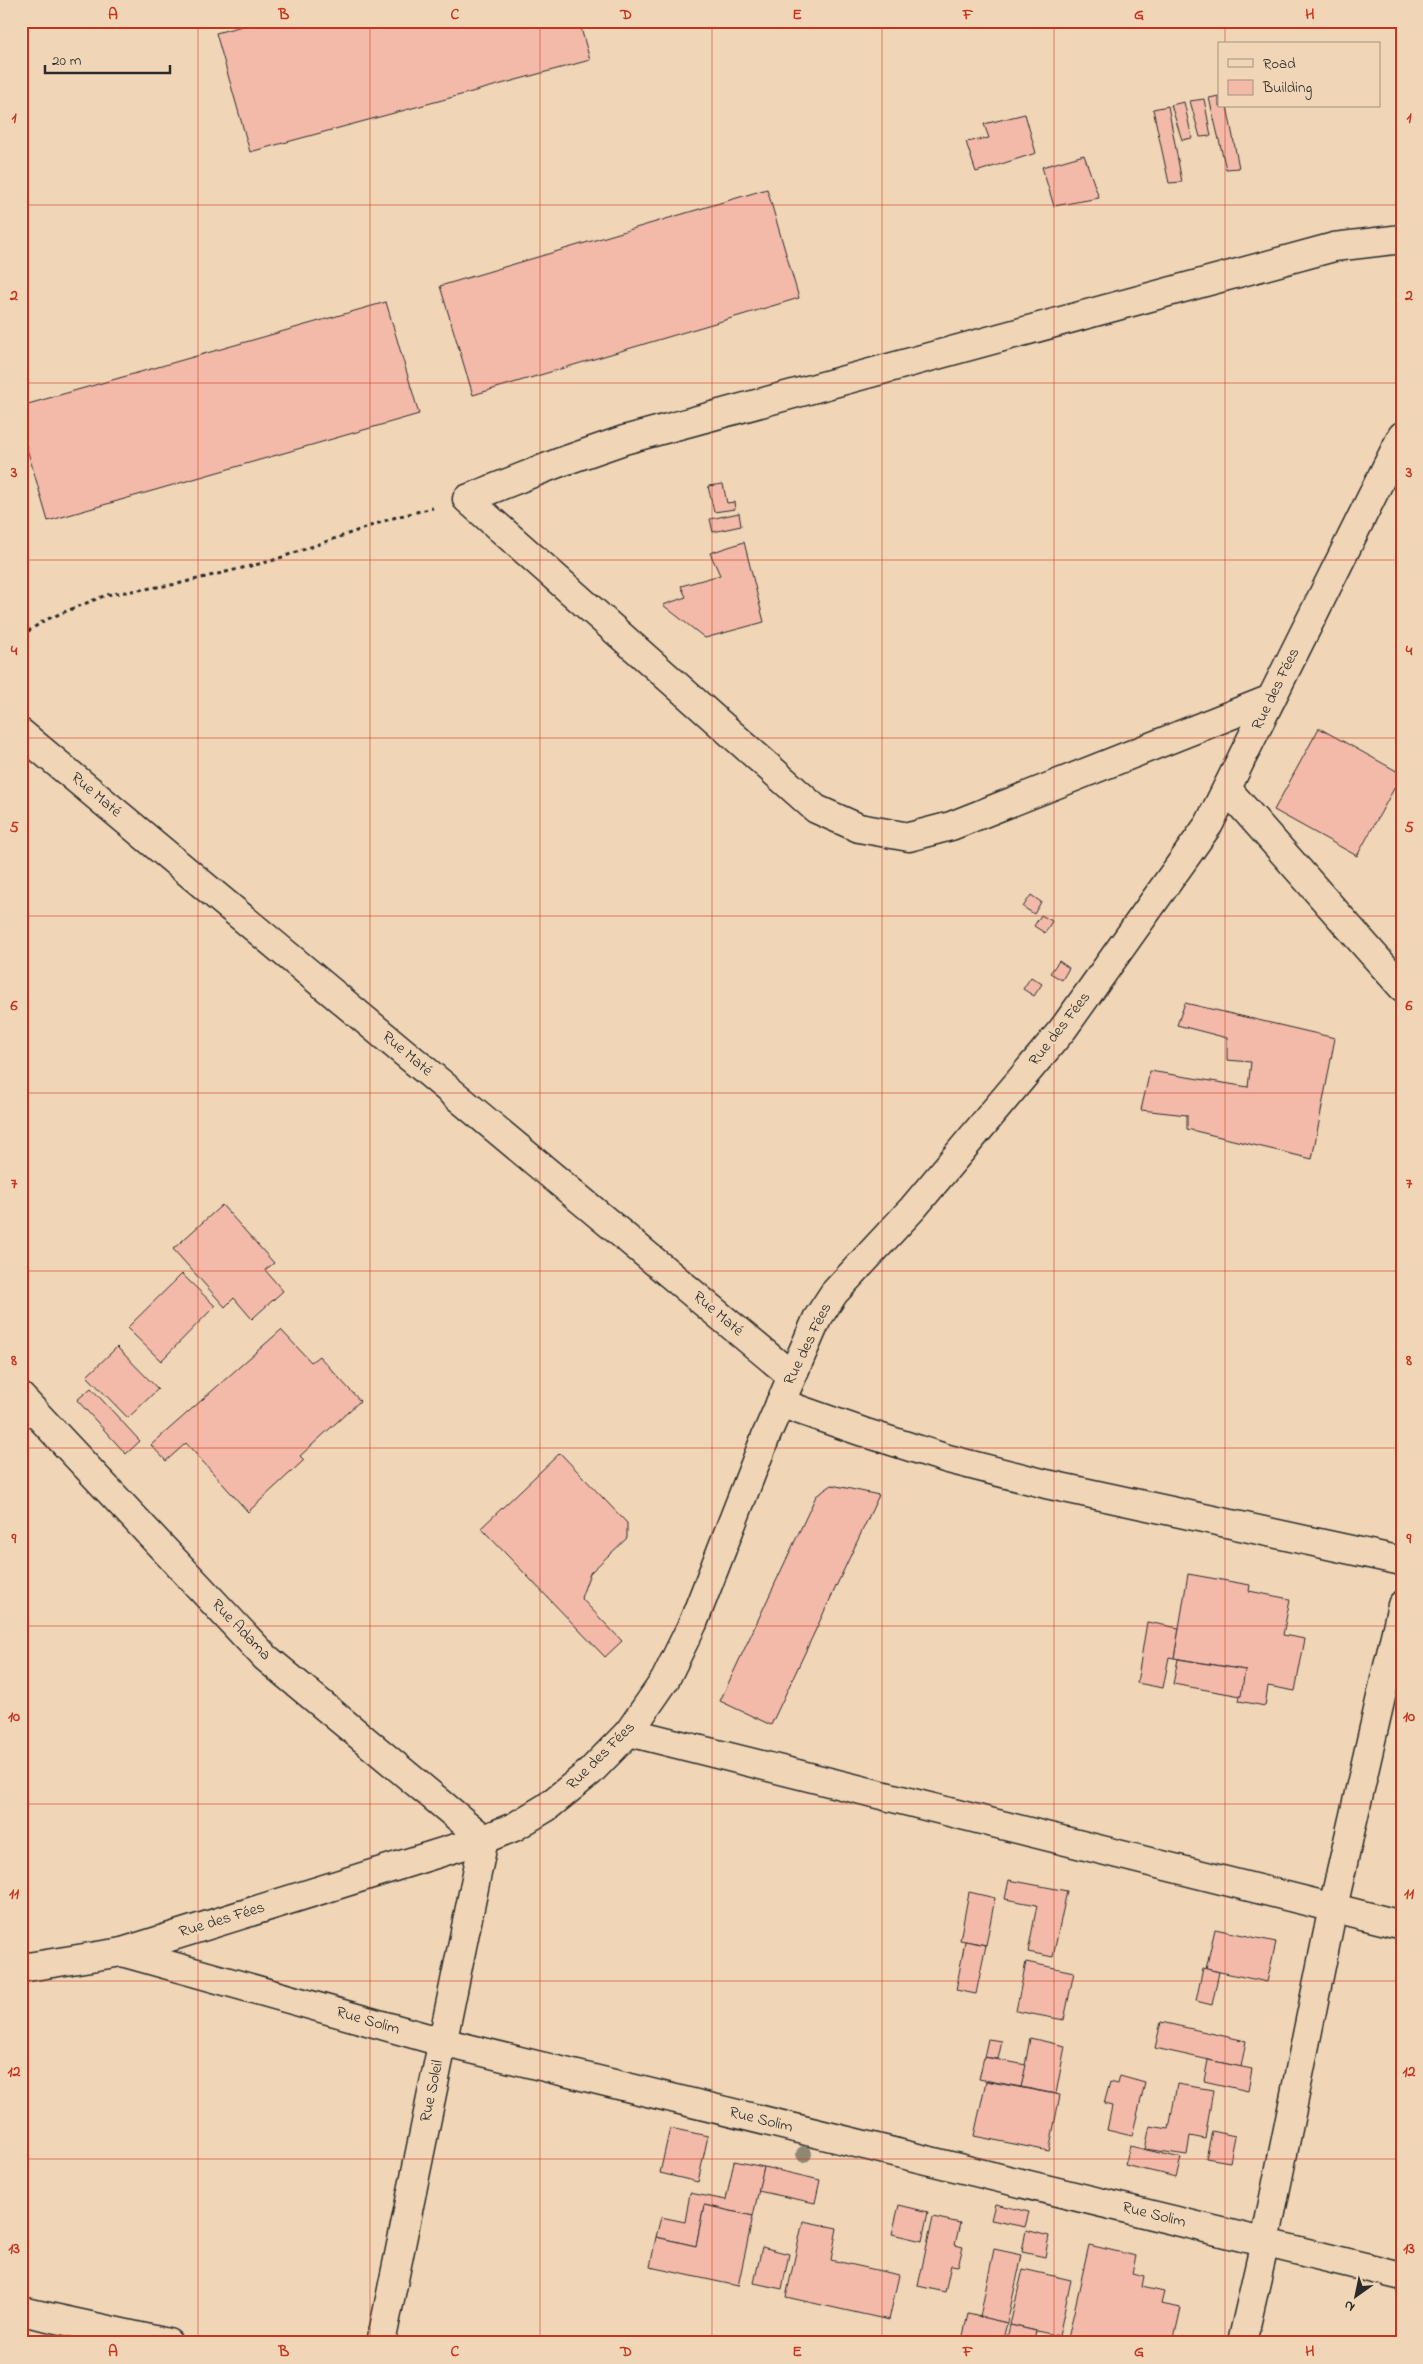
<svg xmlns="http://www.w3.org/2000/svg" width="1423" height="2364" font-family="'Indie Flower',sans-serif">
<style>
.building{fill:#f3baaa;stroke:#2b2b2b}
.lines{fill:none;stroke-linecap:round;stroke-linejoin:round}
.minor-casing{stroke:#2b2b2b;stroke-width:31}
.path{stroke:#2b2b2b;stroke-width:3;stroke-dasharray:4 4;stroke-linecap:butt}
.minor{stroke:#f0d6b7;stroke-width:28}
.tree{fill:#908773}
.grid{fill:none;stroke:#c8321e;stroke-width:1;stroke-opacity:0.55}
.labels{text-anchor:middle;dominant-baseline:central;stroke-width:5;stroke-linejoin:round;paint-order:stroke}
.street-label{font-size:16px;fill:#2b2b2b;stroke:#f0d6b7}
.neatline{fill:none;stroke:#c8321e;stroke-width:2}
.grid-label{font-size:16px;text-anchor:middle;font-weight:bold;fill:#c8321e}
</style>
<rect width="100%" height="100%" fill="#f0d6b7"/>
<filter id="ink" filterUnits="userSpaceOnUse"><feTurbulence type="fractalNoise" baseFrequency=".02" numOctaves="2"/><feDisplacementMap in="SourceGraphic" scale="10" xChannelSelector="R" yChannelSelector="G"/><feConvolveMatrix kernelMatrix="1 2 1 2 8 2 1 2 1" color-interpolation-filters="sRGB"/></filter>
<g filter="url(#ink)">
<g class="building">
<path d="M261 21H579L590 60 250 152 216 33Z"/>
<path d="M1219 96V106H1227L1239 168 1226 169 1209 98Z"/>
<path d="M1204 99 1211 136 1200 137 1190 101Z"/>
<path d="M1184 102 1192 138 1182 140 1171 105Z"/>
<path d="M1168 106 1182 182 1169 183 1153 109Z"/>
<path d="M1025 114 1036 153 976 172 966 142 989 138 984 124Z"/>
<path d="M1084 155 1099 198 1054 206 1042 167Z"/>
<path d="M767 189 799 298 473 395 440 286Z"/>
<path d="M386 302 419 414 48 521 21 428V406Z"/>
<path d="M723 484 727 503 734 502 735 509 714 512 708 486Z"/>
<path d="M739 513 741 526 713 532 710 519Z"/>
<path d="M744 542 764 622 705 638 663 605 686 597 681 586 720 575 710 553Z"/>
<path d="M1319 728 1402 774 1357 856 1274 810Z"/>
<path d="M1031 895 1041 902 1034 914 1023 907Z"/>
<path d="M1041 915 1052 921 1045 933 1034 926Z"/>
<path d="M1059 961 1069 968 1062 980 1050 973Z"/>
<path d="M1031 977 1042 984 1034 996 1023 989Z"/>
<path d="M1185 1003 1335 1038 1312 1159 1187 1129V1115L1141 1110 1150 1071 1248 1087 1251 1062 1227 1060V1038L1177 1025Z"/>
<path d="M222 1205 274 1263 265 1270 283 1291 252 1319 234 1298 225 1307 173 1249Z"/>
<path d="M182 1274 215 1306 161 1361 127 1328Z"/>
<path d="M281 1330 311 1362 319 1356 360 1401 300 1456 304 1460 248 1512 186 1443 166 1461 151 1445Z"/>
<path d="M117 1347 158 1389 128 1418 87 1376Z"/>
<path d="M91 1388 140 1441 126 1454 77 1400Z"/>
<path d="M560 1453 627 1523V1538L590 1573 581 1598 622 1641 605 1657 481 1528Z"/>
<path d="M832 1485 879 1495 771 1725 720 1701 816 1496Z"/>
<path d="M1188 1574 1250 1585 1249 1591 1290 1599 1283 1635 1305 1639 1295 1691 1268 1686 1265 1706 1239 1701 1245 1670 1174 1658Z"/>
<path d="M1147 1622 1179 1628 1174 1658 1169 1657 1163 1688 1137 1683Z"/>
<path d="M1178 1659 1245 1670 1241 1696 1173 1684Z"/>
<path d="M1009 1880 1067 1891 1053 1957 1028 1952 1037 1905 1005 1899Z"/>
<path d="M969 1892 995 1898 986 1945 960 1940Z"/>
<path d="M1215 1929 1276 1942 1267 1982 1206 1969Z"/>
<path d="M965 1941 986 1945 976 1994 956 1990Z"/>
<path d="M1026 1962 1074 1972 1064 2020 1016 2011Z"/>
<path d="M1203 1968 1219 1972 1212 2005 1196 2001Z"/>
<path d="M1161 2022 1246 2041 1241 2067 1155 2048Z"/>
<path d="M1030 2038 1065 2046 1056 2094 1021 2087Z"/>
<path d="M988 2039 1002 2041 998 2059 984 2057Z"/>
<path d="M984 2057 1026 2065 1021 2087 979 2079Z"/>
<path d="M1208 2060 1252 2069 1248 2091 1204 2081Z"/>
<path d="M1120 2076 1145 2083 1132 2136 1107 2130 1112 2106 1104 2104 1110 2082 1118 2084Z"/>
<path d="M986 2081 1060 2095 1049 2151 974 2136Z"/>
<path d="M1177 2084 1213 2090 1205 2139 1190 2136 1187 2155 1145 2149 1150 2126 1169 2129Z"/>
<path d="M670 2128 708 2136 698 2182 660 2173Z"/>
<path d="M1212 2131 1235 2136 1230 2162 1206 2158Z"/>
<path d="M1130 2146 1181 2158 1176 2177 1125 2165Z"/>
<path d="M734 2161 764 2167 753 2216 704 2205 696 2246 656 2237 661 2217 685 2222 690 2193 726 2200Z"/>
<path d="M764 2167 820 2180 815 2203 758 2191Z"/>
<path d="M995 2204 1029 2212 1025 2227 991 2220Z"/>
<path d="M704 2205 753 2216 738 2286 650 2267 656 2237 696 2246Z"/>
<path d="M899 2205 928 2212 922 2241 892 2234Z"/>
<path d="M933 2217 960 2223 955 2245 963 2247 958 2266 951 2265 945 2292 918 2286Z"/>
<path d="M803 2221 837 2228 831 2260 899 2275 889 2320 786 2297Z"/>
<path d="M1026 2230 1049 2236 1045 2257 1022 2252Z"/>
<path d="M1089 2245 1136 2256 1132 2273 1144 2276 1142 2287 1164 2292 1161 2304 1181 2308 1173 2343H1067Z"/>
<path d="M762 2247 789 2254 782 2289 754 2283Z"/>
<path d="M994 2249 1022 2255 1007 2323 980 2317Z"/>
<path d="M1023 2269 1071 2280 1059 2336 1010 2325Z"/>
<path d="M968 2314 1007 2323 1002 2343H972L962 2340Z"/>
<path d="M1010 2325 1036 2331 1033 2343H1006Z"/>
<path d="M944 2339 958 2343H943Z"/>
</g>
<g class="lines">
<defs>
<g id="minor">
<path d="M1271 699 951 826 909 837 859 828 816 809 467 499 558 463 624 440 1334 247 1402 239"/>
<path d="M21 733 792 1376"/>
<path d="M1227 789 1402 987"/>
<path d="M21 1397 265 1657 484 1839"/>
<path d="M780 1403 863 1432 948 1459 1046 1484 1402 1561"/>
<path d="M629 1732 1402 1925"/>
<path d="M122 1952 442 2042 1402 2276"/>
<path d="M21 1968 122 1952 484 1839 514 1827 547 1807 590 1772 629 1732 665 1680 693 1623 766 1436 817 1319 834 1293 913 1208 1063 1029 1209 824 1402 436"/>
<path d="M21 2311 168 2343"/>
<path d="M381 2343 484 1839"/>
<path d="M1242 2343 1265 2242 1333 1907 1402 1605"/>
</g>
</defs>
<use href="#minor" class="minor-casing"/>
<path class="path" d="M21 636 45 620 106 595 177 584 271 561 396 517 433 508"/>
<use href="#minor" class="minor"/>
</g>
<circle class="tree" cx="804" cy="2154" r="8"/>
</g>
<path class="grid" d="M198 21V2343M370 21V2343M540 21V2343M712 21V2343M882 21V2343M1054 21V2343M1225 21V44M1225 106V2343M21 205H1402M21 383H1402M21 560H1402M21 738H1402M21 916H1402M21 1093H1402M21 1271H1402M21 1448H1402M21 1626H1402M21 1804H1402M21 1981H1402M21 2159H1402"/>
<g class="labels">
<g class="street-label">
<text transform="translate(1276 689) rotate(-64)">Rue des Fées</text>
<text transform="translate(96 795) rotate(40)">Rue Maté</text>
<text transform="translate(1060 1029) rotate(-52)">Rue des Fées</text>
<text transform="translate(407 1054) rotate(40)">Rue Maté</text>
<text transform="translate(718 1314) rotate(40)">Rue Maté</text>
<text transform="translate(808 1344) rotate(-64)">Rue des Fées</text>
<text transform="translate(241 1630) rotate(46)">Rue Adama</text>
<text transform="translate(601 1756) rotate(-45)">Rue des Fées</text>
<text transform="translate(222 1920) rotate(-17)">Rue des Fées</text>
<text transform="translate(368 2021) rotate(16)">Rue Solim</text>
<text transform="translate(432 2091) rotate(-78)">Rue Soleil</text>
<text transform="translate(761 2120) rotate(14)">Rue Solim</text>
<text transform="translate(1154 2215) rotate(14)">Rue Solim</text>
</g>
</g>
<rect width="1423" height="2364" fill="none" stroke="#f0d6b7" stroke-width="55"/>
<rect x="1218" y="42" width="162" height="65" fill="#f0d6b7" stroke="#a1927f"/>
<rect x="1228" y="59" width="25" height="8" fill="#f0d6b7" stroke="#a1927f"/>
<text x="1263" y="68" font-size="15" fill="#2b2b2b">Road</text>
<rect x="1228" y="80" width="25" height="15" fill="#f3baaa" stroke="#a1927f"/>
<text x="1263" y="92" font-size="15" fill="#2b2b2b">Building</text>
<g transform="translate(1356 2296) rotate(213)" stroke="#f0d6b7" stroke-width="4" paint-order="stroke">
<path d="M0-4L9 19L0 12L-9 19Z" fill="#2b2b2b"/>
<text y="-8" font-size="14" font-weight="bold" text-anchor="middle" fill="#2b2b2b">N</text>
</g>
<path d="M45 65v8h125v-8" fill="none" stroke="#2b2b2b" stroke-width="2.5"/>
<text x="52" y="65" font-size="15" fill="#2b2b2b" stroke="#f0d6b7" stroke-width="4" paint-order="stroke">20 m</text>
<rect x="28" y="28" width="1368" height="2308" class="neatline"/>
<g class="grid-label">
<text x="113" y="19">A</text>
<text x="284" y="19">B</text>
<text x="455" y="19">C</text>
<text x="626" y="19">D</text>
<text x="797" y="19">E</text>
<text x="968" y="19">F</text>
<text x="1139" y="19">G</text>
<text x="1310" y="19">H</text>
<text x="14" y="122">1</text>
<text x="1409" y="122">1</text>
<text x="14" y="300">2</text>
<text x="1409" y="300">2</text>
<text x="14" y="477">3</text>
<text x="1409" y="477">3</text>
<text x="14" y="655">4</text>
<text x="1409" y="655">4</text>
<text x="14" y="832">5</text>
<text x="1409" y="832">5</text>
<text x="14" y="1010">6</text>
<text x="1409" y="1010">6</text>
<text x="14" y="1188">7</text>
<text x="1409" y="1188">7</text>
<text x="14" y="1365">8</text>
<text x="1409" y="1365">8</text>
<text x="14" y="1543">9</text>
<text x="1409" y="1543">9</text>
<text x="14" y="1721">10</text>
<text x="1409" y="1721">10</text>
<text x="14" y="1898">11</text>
<text x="1409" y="1898">11</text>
<text x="14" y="2076">12</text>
<text x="1409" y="2076">12</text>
<text x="14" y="2253">13</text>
<text x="1409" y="2253">13</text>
<text x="113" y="2356">A</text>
<text x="284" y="2356">B</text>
<text x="455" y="2356">C</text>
<text x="626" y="2356">D</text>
<text x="797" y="2356">E</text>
<text x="968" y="2356">F</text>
<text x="1139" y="2356">G</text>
<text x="1310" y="2356">H</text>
</g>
</svg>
